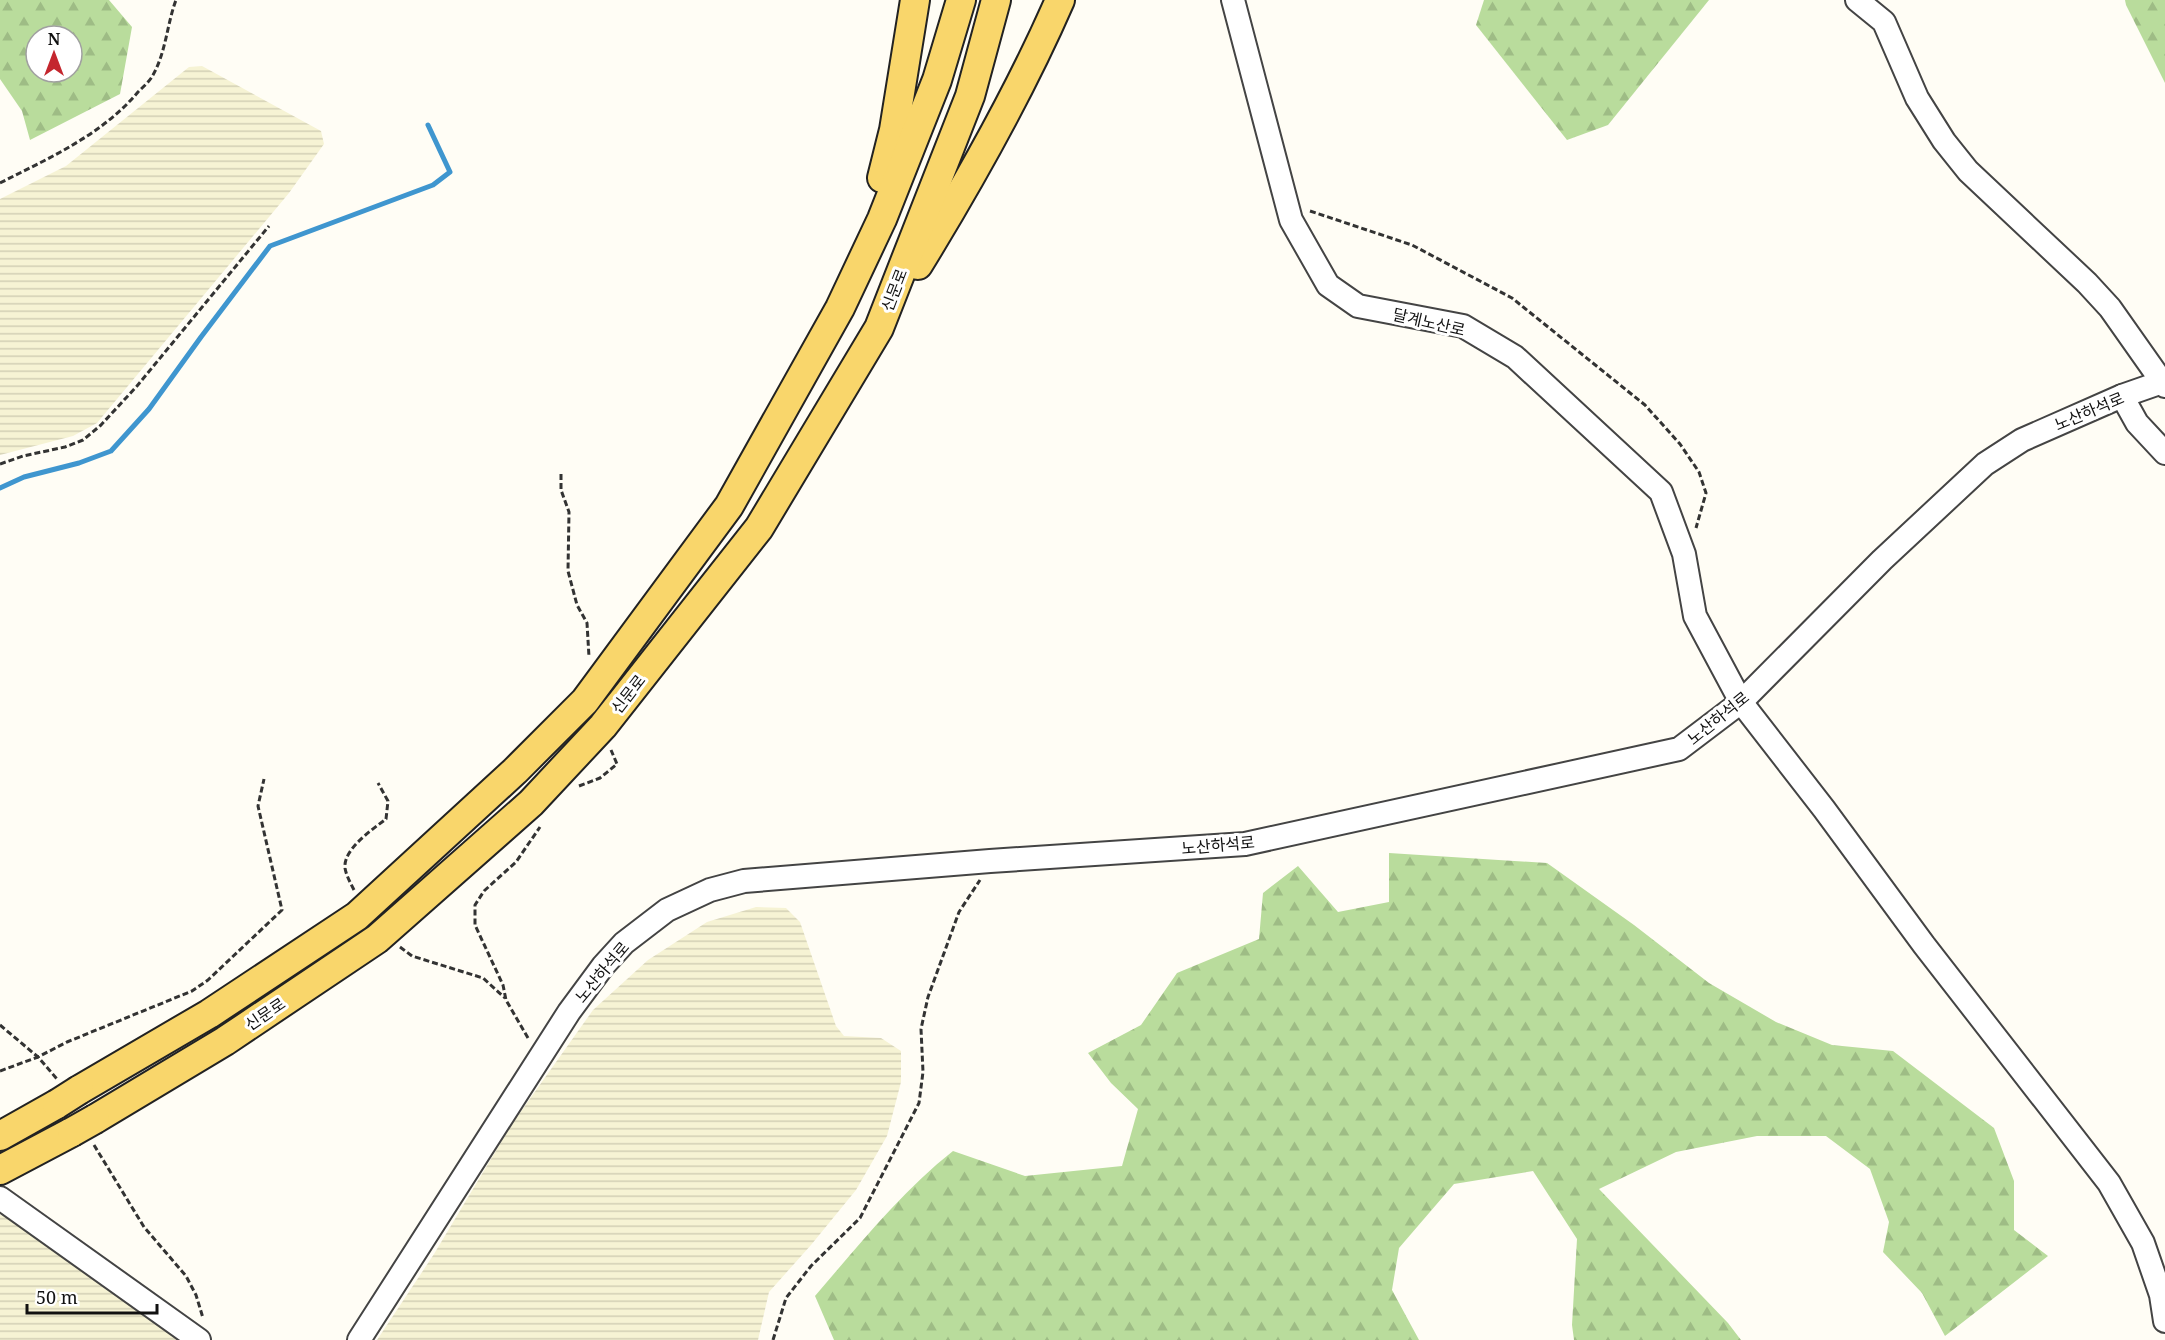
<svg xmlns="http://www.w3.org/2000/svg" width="2165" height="1340" font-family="'Noto Serif','Noto Sans KR',serif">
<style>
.farmland{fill:url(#farmland-rules)}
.forest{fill:url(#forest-firs);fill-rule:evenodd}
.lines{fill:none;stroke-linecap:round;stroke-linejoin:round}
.stream{stroke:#3f96cf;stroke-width:5}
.minor-casing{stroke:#444;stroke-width:26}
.major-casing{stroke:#222;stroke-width:32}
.path{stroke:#333;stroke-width:3;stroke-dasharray:6 3;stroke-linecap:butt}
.minor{stroke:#fff;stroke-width:22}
.major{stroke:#f9d66b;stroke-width:28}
.major-bridge-casing{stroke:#222;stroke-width:32;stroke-linecap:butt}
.major-bridge{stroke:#f9d66b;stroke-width:28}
.labels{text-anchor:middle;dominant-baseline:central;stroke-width:6;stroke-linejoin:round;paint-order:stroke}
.street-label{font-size:16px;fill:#111;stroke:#fff}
</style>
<defs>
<pattern id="farmland-rules" width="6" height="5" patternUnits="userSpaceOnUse" patternTransform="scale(1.5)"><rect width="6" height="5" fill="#f6f3d4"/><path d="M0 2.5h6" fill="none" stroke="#d2cfb5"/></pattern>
<pattern id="forest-firs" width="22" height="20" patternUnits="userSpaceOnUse" patternTransform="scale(1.5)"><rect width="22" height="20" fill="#b9dc9c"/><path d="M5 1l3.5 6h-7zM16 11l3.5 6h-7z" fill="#9ebc85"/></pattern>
</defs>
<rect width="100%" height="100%" fill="#fffdf5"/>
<g class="farmland">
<path d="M202 66 321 131 324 144 289 193 97 423 73 436 0 455V199L66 166 189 67Z"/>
<path d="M756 907 786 908 800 922 836 1026 844 1036 881 1038 901 1051V1082L887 1136 856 1190 811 1245 769 1292 758 1340H377L434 1254 512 1124 593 1010 648 960 707 922Z"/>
<path d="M0 1215 17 1219 190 1340H0Z"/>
</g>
<g class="forest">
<path d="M0 0H109L132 27 120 94 30 140 22 111 0 79ZM36 36H72V72H36Z"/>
<path d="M1484 0H1709L1608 125 1567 140 1476 25Z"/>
<path d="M2125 0H2165V83L2126 5Z"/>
<path d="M1389 853 1547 863 1634 925 1709 983 1776 1022 1832 1045 1893 1051 1994 1128 2014 1181V1230L2048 1256 1945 1336 1922 1293 1883 1252 1889 1222 1870 1169 1826 1136H1757L1676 1152 1599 1189 1728 1323 1741 1340H1574L1572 1325 1577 1239 1533 1171 1454 1184 1399 1248 1392 1290 1419 1340H834L815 1296C858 1246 901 1192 953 1151L1025 1176 1122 1166 1138 1109 1111 1083 1088 1053 1141 1025 1177 973 1259 939 1263 893 1298 866 1338 912 1389 902Z"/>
</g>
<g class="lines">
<path class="stream" d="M0 488 24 477 79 463 111 451 149 409 201 337 270 246 433 185 450 172 428 125"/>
<defs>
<g id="minor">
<path d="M1233 0 1291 220 1328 285 1358 306 1463 326 1515 357 1661 492 1684 554 1695 616 1741 702 1824 809 1924 945 2109 1183 2143 1243 2161 1295 2165 1321"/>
<path d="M1857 0 1884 22 1917 98 1944 141 1968 171 2087 283 2110 308 2165 386"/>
<path d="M2122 396 2137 423 2165 453"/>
<path d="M0 1198 199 1340"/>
<path d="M359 1340 569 1012 603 966 624 943 667 910 710 890 744 881 990 861 1245 844 1679 749 1741 702 1882 560 1985 464 2022 440 2122 396 2165 381"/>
</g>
<g id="major">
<path d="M882 178 894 130 915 0"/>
<path d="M918 265C970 180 1020 92 1060 0"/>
<path d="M79 1090 209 1014 357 916 515 771 585 701 729 506 840 308 882 219 937 80 961 0"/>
<path d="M95 1119 225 1041 377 939 531 803 603 726 759 528 879 328 970 96 996 0"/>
<path d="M0 1136 57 1104"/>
<path d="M0 1170 72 1132"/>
</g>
</defs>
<use href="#minor" class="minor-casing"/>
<use href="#major" class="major-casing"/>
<g class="path">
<path d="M0 183C49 158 102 135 138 92 143 87 150 81 153 75 166 52 167 24 176 0"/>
<path d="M1310 211 1412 245 1512 298 1645 405 1680 444 1699 472 1706 493 1696 528"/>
<path d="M0 464 23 456 65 447 83 440 101 425 137 386 269 226"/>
<path d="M561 474V490L569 512 568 571 577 605 587 623 589 657"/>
<path d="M579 786 600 778 617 764 611 750"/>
<path d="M354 890C351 884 346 875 345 868 343 849 373 829 386 819L388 801 378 783"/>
<path d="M400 947 412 956 483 978 505 998"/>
<path d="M0 1025 38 1057 57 1079"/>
<path d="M528 1038 506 1000 503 985 475 925V905L484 891 516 862 540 827"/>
<path d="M0 1071 38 1057 67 1042 192 991 208 980 282 910 258 806 264 779"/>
<path d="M94 1145 144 1227 186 1276 196 1295 203 1318"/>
<path d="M773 1340 786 1298 811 1266 860 1218 919 1103 923 1072 921 1029 928 997 959 912 980 880"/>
</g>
<use href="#minor" class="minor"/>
<use href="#major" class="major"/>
<defs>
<g id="major-bridge">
<path d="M57 1104 79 1090"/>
<path d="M72 1132 95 1119"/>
</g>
</defs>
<use href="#major-bridge" class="major-bridge-casing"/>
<use href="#major-bridge" class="major-bridge"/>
</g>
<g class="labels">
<g class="street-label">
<text transform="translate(894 290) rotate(-69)">신문로</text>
<text transform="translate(1429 322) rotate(13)">달계노산로</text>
<text transform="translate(2089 411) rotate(-23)">노산하석로</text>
<text transform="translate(628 694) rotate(-52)">신문로</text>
<text transform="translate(1718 718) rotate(-39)">노산하석로</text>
<text transform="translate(1218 845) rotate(-5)">노산하석로</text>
<text transform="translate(602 972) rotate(-50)">노산하석로</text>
<text transform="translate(265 1014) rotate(-34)">신문로</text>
</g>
</g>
<g transform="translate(54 54)"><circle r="28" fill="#ffffff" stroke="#a0a0a0" stroke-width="1.5"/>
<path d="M0-4.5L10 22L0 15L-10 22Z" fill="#c4262e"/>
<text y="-9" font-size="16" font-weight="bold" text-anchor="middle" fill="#111111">N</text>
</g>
<path d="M27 1304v9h130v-9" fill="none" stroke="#111111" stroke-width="3"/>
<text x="36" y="1304" font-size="18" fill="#111111" stroke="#ffffff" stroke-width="4.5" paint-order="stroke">50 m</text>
</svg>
